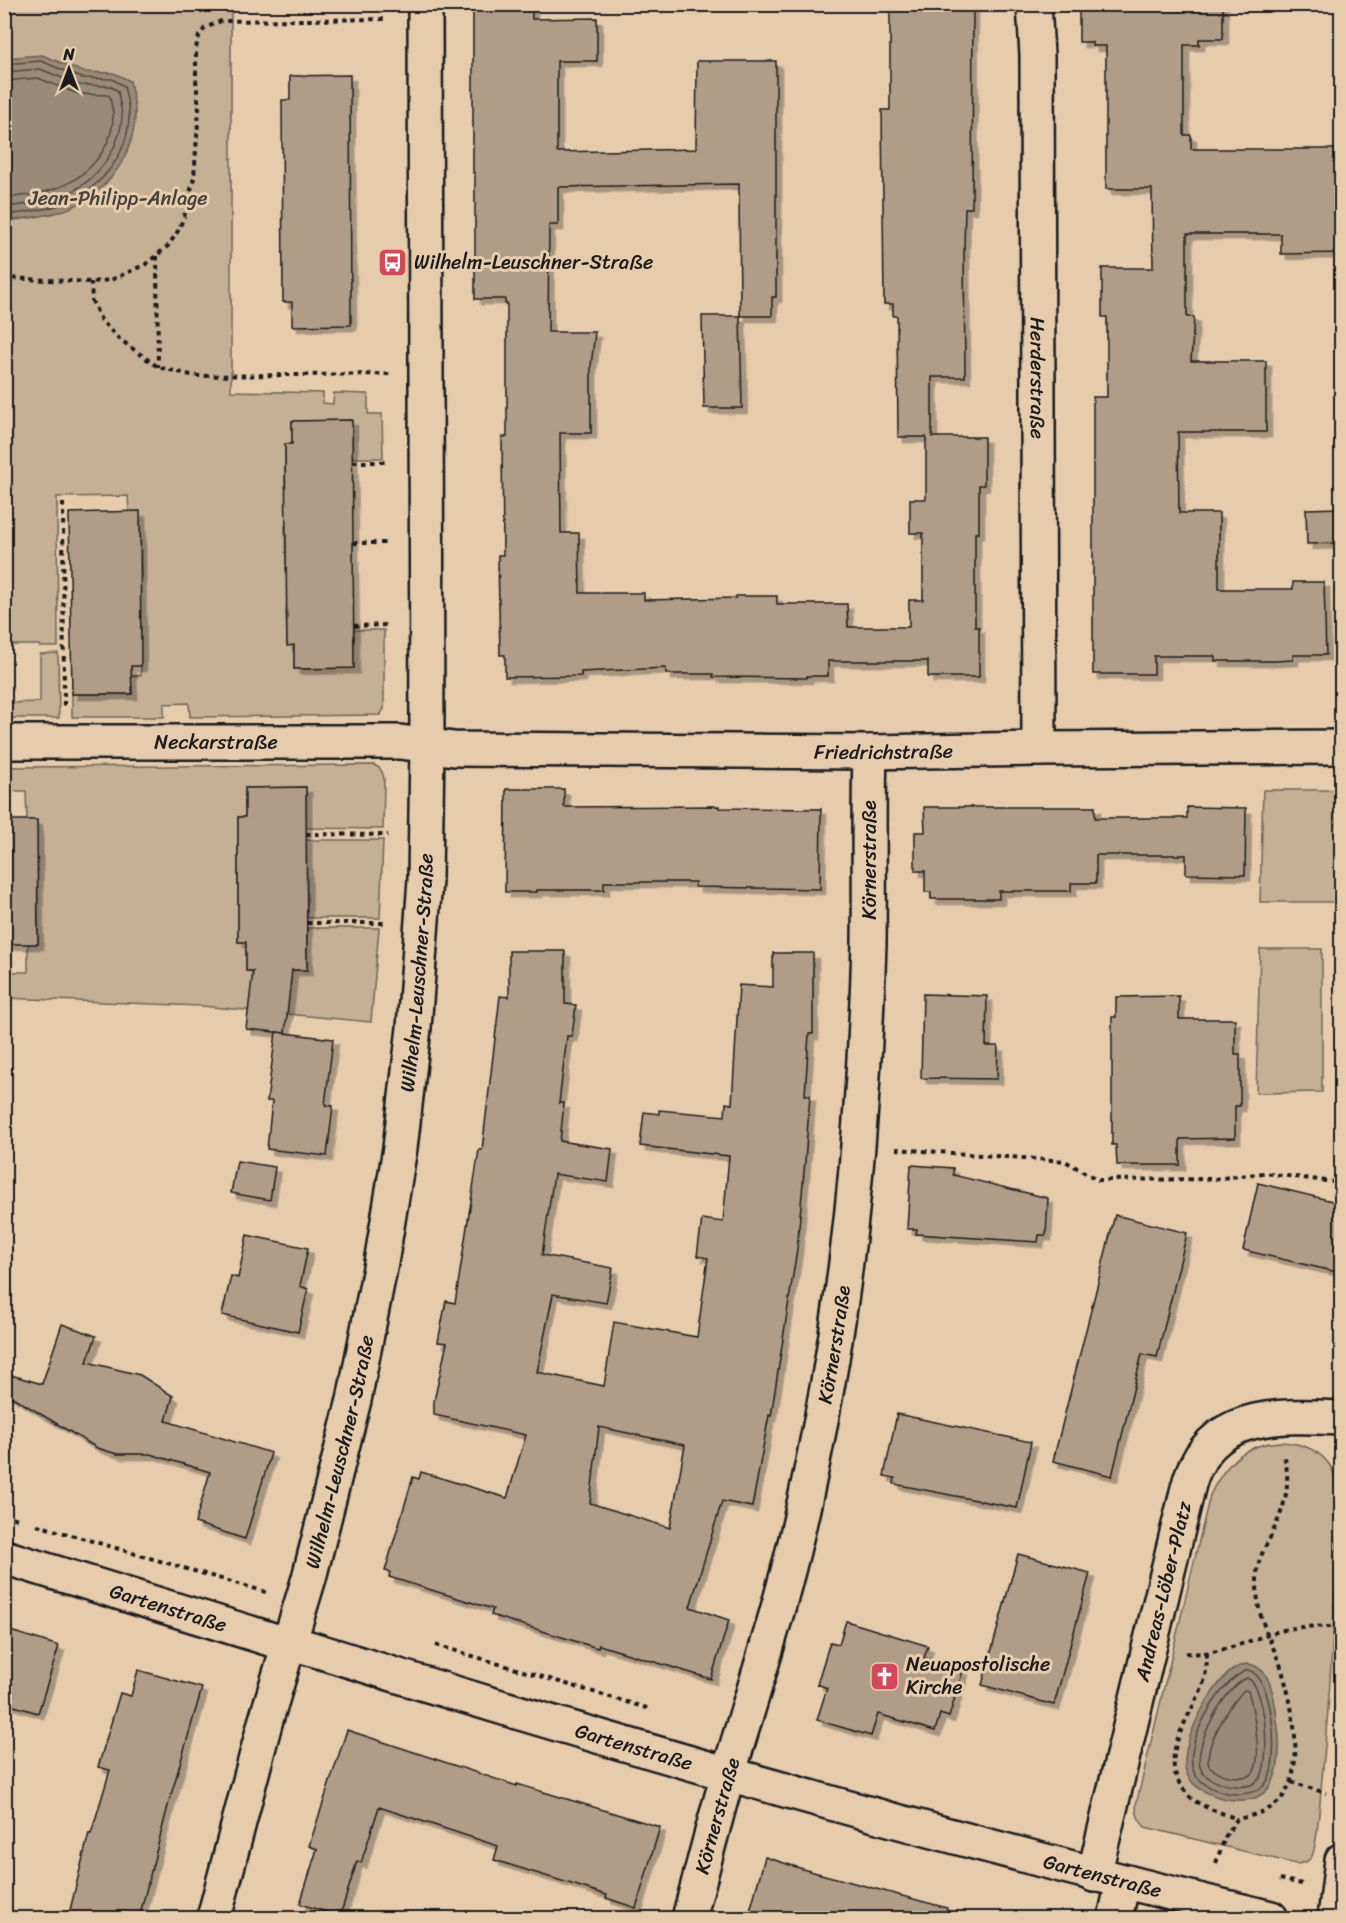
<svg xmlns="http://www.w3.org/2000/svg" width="1346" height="1923" font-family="Sriracha,sans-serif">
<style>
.green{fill:#c5af95;stroke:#706658;stroke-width:1.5}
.water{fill:#9b8a78;stroke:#685e53;stroke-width:1.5}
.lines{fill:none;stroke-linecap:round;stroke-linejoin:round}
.shore{stroke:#4f4841;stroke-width:1.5}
.building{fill:#b19d87;stroke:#1c1c1c;stroke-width:1.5;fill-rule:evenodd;filter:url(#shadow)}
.street-casing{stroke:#1c1c1c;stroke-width:38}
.secondary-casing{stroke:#1c1c1c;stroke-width:38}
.path{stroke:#1c1c1c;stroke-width:4;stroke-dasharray:4.5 4.5;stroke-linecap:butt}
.street{stroke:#e6cbad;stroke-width:33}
.secondary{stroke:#e6cbad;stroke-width:33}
.labels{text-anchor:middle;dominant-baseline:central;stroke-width:6;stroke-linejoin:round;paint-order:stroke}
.park-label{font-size:20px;fill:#46413a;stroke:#e6cbad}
.poi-label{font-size:20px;fill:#1c1c1c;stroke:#e6cbad;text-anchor:start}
.street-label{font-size:20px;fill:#1c1c1c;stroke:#e6cbad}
</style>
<defs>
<filter id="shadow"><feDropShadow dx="5.5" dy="5.5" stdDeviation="0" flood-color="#0004"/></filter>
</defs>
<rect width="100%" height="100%" fill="#e6cbad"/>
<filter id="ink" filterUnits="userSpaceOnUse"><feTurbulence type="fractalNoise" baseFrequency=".0167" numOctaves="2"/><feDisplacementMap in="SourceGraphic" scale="12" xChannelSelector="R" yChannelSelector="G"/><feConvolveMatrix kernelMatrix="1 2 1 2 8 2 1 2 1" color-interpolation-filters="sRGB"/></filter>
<g filter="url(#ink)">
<g class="green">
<path d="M4 5H231V391L323 393V403L333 404 334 393 368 394V414H382L383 458H352V420L292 421V444L285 445V483L293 526H285L286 564 294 565V608H286L287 645H294V669L353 668 354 630H384V709L380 715 190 717 189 703 164 704V717H72V694H132L131 676 141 675 140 630 135 588 141 577 140 525 129 511 128 496 57 497 58 647H40L39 645H5Z"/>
<path d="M58 653 59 718H5V703L40 702V654Z"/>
<path d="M374 765C381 768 383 772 384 780L383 829 306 828V787L245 788V817H238V942H246V971L307 970V928H379L371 1022 201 1006 5 998V972H28V944H38L37 820H27L26 791H5L4 767Z"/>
<path d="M1263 790H1337L1338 902H1260Z"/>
<path d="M306 840H383L380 918H307Z"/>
<path d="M1260 949H1322V1092L1256 1093Z"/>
<path d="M1280 1442C1317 1444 1337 1461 1339 1498 1336 1592 1331 1685 1322 1779 1320 1795 1318 1845 1312 1856 1308 1863 1303 1863 1296 1864L1145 1827C1138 1820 1136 1814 1136 1805L1210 1495C1225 1464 1244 1444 1280 1442Z"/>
</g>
<g class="water">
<path d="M42 55 83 72 114 73 130 81C132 93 136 106 135 118 132 162 101 199 59 212 41 217 23 219 5 221V58Z"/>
<path d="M1247 1664C1255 1664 1261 1669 1266 1675 1273 1688 1276 1706 1277 1720 1284 1768 1277 1815 1215 1796 1204 1792 1191 1785 1187 1774 1176 1748 1212 1683 1234 1669 1238 1666 1243 1665 1247 1664Z"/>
</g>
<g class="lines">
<g class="shore">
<path d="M4 64 41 61 82 78 112 79 124 86C126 96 130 108 129 118 127 159 97 192 59 205 41 211 23 213 4 215"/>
<path d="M4 72 40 69 80 85 110 86 118 91C119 100 122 110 122 118 118 156 91 187 55 199 38 204 21 205 4 207"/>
<path d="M4 81 38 78 78 94 108 95 110 97C111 103 113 110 113 116 113 151 83 181 51 190 36 195 20 196 4 198"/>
<path d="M1248 1670C1274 1676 1279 1759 1268 1780 1262 1791 1248 1794 1236 1794 1222 1793 1209 1789 1199 1779 1173 1757 1221 1677 1248 1670Z"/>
<path d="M1247 1678C1266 1685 1271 1762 1260 1778 1254 1786 1243 1787 1235 1786 1224 1785 1213 1782 1205 1775 1184 1757 1226 1685 1247 1678Z"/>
<path d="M1244 1690 1248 1691C1253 1707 1264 1762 1252 1774 1249 1777 1243 1777 1239 1777 1227 1777 1217 1774 1209 1766 1203 1746 1230 1705 1244 1690Z"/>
</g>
</g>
<g class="building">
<path d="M473 4H532V19L597 18V61H557V152L696 149 697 61H776V297H772V316H740L739 184 558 187V225H549L548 332H595L591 366V433H560L561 533H579L580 593H644V600L736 598V596H777V604H847L848 627H909V600H923V533H910V499H926V437H898L897 316H893V304H884L882 110H890V4H973L972 208H965L964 249 965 377H932V437H984V485H979V533H975V627H979V677H928V661H828V676H807V678L713 677V674H666V668L581 672V676L505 677V655H500L498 555H503L502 437H507V303H505V299H475V173H473Z"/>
<path d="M1079 4H1223V39H1199V45H1184V135H1191V149H1341V253L1281 254V234H1187V317H1194L1191 361H1266V432H1178L1179 513H1219V589H1293V582H1324L1326 655H1293V660L1275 661H1215V656H1154V674H1093V397H1107V317H1102V268H1153L1152 189H1106V46H1092V42H1079Z"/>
<path d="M350 75 351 325 292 326V302H283L282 100H290V76Z"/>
<path d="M702 316H740L742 408H704Z"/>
<path d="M352 420 354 668 294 669V645L287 646 285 444H292V421Z"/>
<path d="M1341 508V543L1307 544 1306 509Z"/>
<path d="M140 511 141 666H131L132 694H72L69 513Z"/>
<path d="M306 787 307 970H292L285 1033 246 1029 253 971H246V942H238V817H245V788Z"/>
<path d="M506 789H564V807L719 806V808L821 809 820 889 695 887V882H604V890H537V892H505Z"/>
<path d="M924 807H1095V818H1187V807L1246 808 1245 875 1186 874V855H1096V883H1071V891H999V899H931V892H925V871H915V832H925Z"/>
<path d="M4 820H37L38 944H4Z"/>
<path d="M509 951H565V1004L576 1005 572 1036H567L559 1103H564L560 1141 612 1149 608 1182 554 1174 542 1255 613 1268 606 1303 553 1294 537 1372 604 1386 614 1322 697 1337 708 1258 697 1256 702 1219 723 1222 729 1156 640 1146 644 1112 659 1114V1110L725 1116 726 1103 732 1104 739 985 773 987V953H813V1034H809L805 1095H810L805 1161 797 1249 771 1416 769 1415 752 1507 722 1501 690 1607 729 1620 711 1679 599 1645 598 1648 581 1643 491 1615 493 1609 389 1577 390 1572 385 1571 413 1477 419 1479 421 1472 507 1498 526 1435 434 1415V1401L447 1343 438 1342 446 1301 455 1303 456 1297 479 1150H482L500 996 509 997ZM599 1427 685 1445 670 1528 590 1503Z"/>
<path d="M923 994 987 996 986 1046H998L997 1079 921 1078Z"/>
<path d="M1179 996V1019H1235V1054H1240V1106H1235V1138L1180 1139V1165H1117L1116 1145H1112V1017H1116V997Z"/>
<path d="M276 1032 333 1039 325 1105 333 1106 327 1156 267 1149 272 1101H267Z"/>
<path d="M237 1161 275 1167 270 1200 231 1193Z"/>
<path d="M911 1165 953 1168V1175L1048 1198 1046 1235H1039L1038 1242 916 1234 917 1229H907Z"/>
<path d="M1258 1183 1341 1203V1273L1243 1250Z"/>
<path d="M1115 1215 1187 1233 1157 1357 1142 1354 1112 1476 1053 1461Z"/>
<path d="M247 1235 308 1248 300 1286 308 1289 298 1332 222 1315 231 1276 238 1278Z"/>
<path d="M62 1324 96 1336 87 1362 140 1375 173 1396 166 1421 271 1453 245 1539 195 1523 210 1472 150 1454H117L97 1448 4 1392V1373L42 1384Z"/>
<path d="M897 1414 1031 1442 1017 1508 894 1484 895 1478 884 1476Z"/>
<path d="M1018 1554 1090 1573 1054 1705 982 1685Z"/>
<path d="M846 1621 928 1646 924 1658 963 1670 949 1717 940 1714 935 1731 878 1714 871 1736 817 1720 827 1688 817 1684 830 1642 839 1644Z"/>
<path d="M4 1629 59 1646 38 1713 4 1703Z"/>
<path d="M138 1670 202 1688 169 1802 139 1918H68L89 1833 91 1834 110 1770 98 1767 120 1693 131 1696Z"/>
<path d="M347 1730 517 1786V1784L660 1827 636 1908 606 1898 607 1895 494 1860 498 1846 379 1807 361 1863 357 1861 340 1916 300 1904 317 1849 309 1846Z"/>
<path d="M765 1857 806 1870 947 1908 946 1918H748Z"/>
</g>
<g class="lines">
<defs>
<g id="street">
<path id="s1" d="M1034 4 1037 55 1039 749"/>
<path id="s2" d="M4 742H400L454 749 870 752 1039 749 1342 747"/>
<path id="s3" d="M4 1557 270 1639 309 1648C627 1748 947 1839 1271 1918"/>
<path id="s4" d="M1094 1875 1188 1488C1190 1480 1192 1473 1196 1466 1222 1410 1290 1416 1342 1418"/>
<path id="s5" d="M689 1918C702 1871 714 1822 728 1775 747 1712 767 1650 784 1586 804 1512 819 1435 832 1359 855 1222 865 1082 869 943 870 880 868 816 870 752"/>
<path d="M1115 1918 1123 1882"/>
<path d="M1335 1918 1342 1860"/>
</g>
<g id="secondary">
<path id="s6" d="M214 1918 265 1723 309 1578 354 1400 381 1263 400 1148 414 1028 425 880 427 746 425 4"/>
</g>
</defs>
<use href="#street" class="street-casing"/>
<use href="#secondary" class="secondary-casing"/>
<g class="path">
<path d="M157 256 158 367"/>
<path d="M4 278 91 282 111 280 146 264 168 246 178 231 184 217 194 178 199 109 196 80V48L199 36 205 28 221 21 386 19"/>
<path d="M91 282 92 301 101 320 118 338 158 367 195 376 390 374"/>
<path d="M353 462H388"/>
<path d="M63 503 64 706"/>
<path d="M353 543H388"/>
<path d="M354 626 389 625"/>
<path d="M306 834 388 835"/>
<path d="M307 923H384"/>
<path d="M896 1149 1065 1161 1098 1180 1214 1179 1264 1173 1342 1183"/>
<path d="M4 1515 18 1519"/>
<path d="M37 1525 266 1592"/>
<path d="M436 1645 650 1709"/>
<path d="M1186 1653C1224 1657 1257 1634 1294 1628 1309 1625 1325 1627 1341 1628"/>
<path d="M1207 1653C1207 1664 1206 1674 1203 1685 1192 1714 1160 1752 1180 1784 1184 1790 1188 1797 1195 1801 1207 1809 1223 1813 1237 1819"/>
<path d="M1291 1782 1326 1793"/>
<path d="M1216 1863 1225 1837 1237 1819C1248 1817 1262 1813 1272 1807 1311 1781 1292 1701 1280 1664 1273 1646 1263 1628 1259 1608 1257 1598 1257 1587 1257 1576 1257 1562 1263 1551 1270 1538 1284 1508 1292 1488 1284 1454"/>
<path d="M1280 1879 1302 1884"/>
</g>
<use href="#street" class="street"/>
<use href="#secondary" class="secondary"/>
</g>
</g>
<defs>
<symbol id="bus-square" viewBox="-11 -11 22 22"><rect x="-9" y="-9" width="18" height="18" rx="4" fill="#d1495b" stroke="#e6cbad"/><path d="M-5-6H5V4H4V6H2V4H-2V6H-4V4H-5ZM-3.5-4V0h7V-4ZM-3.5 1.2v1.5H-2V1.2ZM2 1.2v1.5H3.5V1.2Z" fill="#fff"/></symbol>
<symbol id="church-square" viewBox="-11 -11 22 22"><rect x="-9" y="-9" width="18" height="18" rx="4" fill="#d1495b" stroke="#e6cbad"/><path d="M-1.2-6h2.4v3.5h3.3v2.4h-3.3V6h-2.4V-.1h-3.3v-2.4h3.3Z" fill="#fff"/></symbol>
</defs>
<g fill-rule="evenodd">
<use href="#bus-square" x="376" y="246" width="33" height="33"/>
<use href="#church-square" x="868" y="1660" width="33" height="33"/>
</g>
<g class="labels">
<g class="park-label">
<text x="118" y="198">Jean-Philipp-Anlage</text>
</g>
<g class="poi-label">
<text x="414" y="262">Wilhelm-Leuschner-Straße</text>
<text x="906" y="1664">Neuapostolische<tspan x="906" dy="23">Kirche</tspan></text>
</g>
<g class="street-label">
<text stroke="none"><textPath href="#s1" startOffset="374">Herderstraße</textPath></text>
<text stroke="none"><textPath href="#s2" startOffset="212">Neckarstraße</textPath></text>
<text stroke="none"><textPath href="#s2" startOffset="880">Friedrichstraße</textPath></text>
<text transform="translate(869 860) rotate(-90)">Körnerstraße</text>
<text stroke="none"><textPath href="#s6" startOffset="969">Wilhelm-Leuschner-Straße</textPath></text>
<text stroke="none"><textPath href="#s5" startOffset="592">Körnerstraße</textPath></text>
<text stroke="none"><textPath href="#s6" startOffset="483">Wilhelm-Leuschner-Straße</textPath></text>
<text stroke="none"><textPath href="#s4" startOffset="292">Andreas-Löber-Platz</textPath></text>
<text stroke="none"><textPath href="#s3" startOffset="172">Gartenstraße</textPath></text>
<text stroke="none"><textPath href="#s3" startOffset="658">Gartenstraße</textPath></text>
<text stroke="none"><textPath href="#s5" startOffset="106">Körnerstraße</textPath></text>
<text stroke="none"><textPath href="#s3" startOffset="1144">Gartenstraße</textPath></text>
</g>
</g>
<rect width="1346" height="1923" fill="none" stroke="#e6cbad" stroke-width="24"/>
<rect x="12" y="12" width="1322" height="1899" fill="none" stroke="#1c1c1c" stroke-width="2" filter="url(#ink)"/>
<g transform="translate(69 69)" stroke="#e6cbad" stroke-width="4.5" paint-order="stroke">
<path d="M0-4.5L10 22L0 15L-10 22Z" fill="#1c1c1c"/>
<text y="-9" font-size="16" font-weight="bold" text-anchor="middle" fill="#1c1c1c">N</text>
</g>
</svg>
